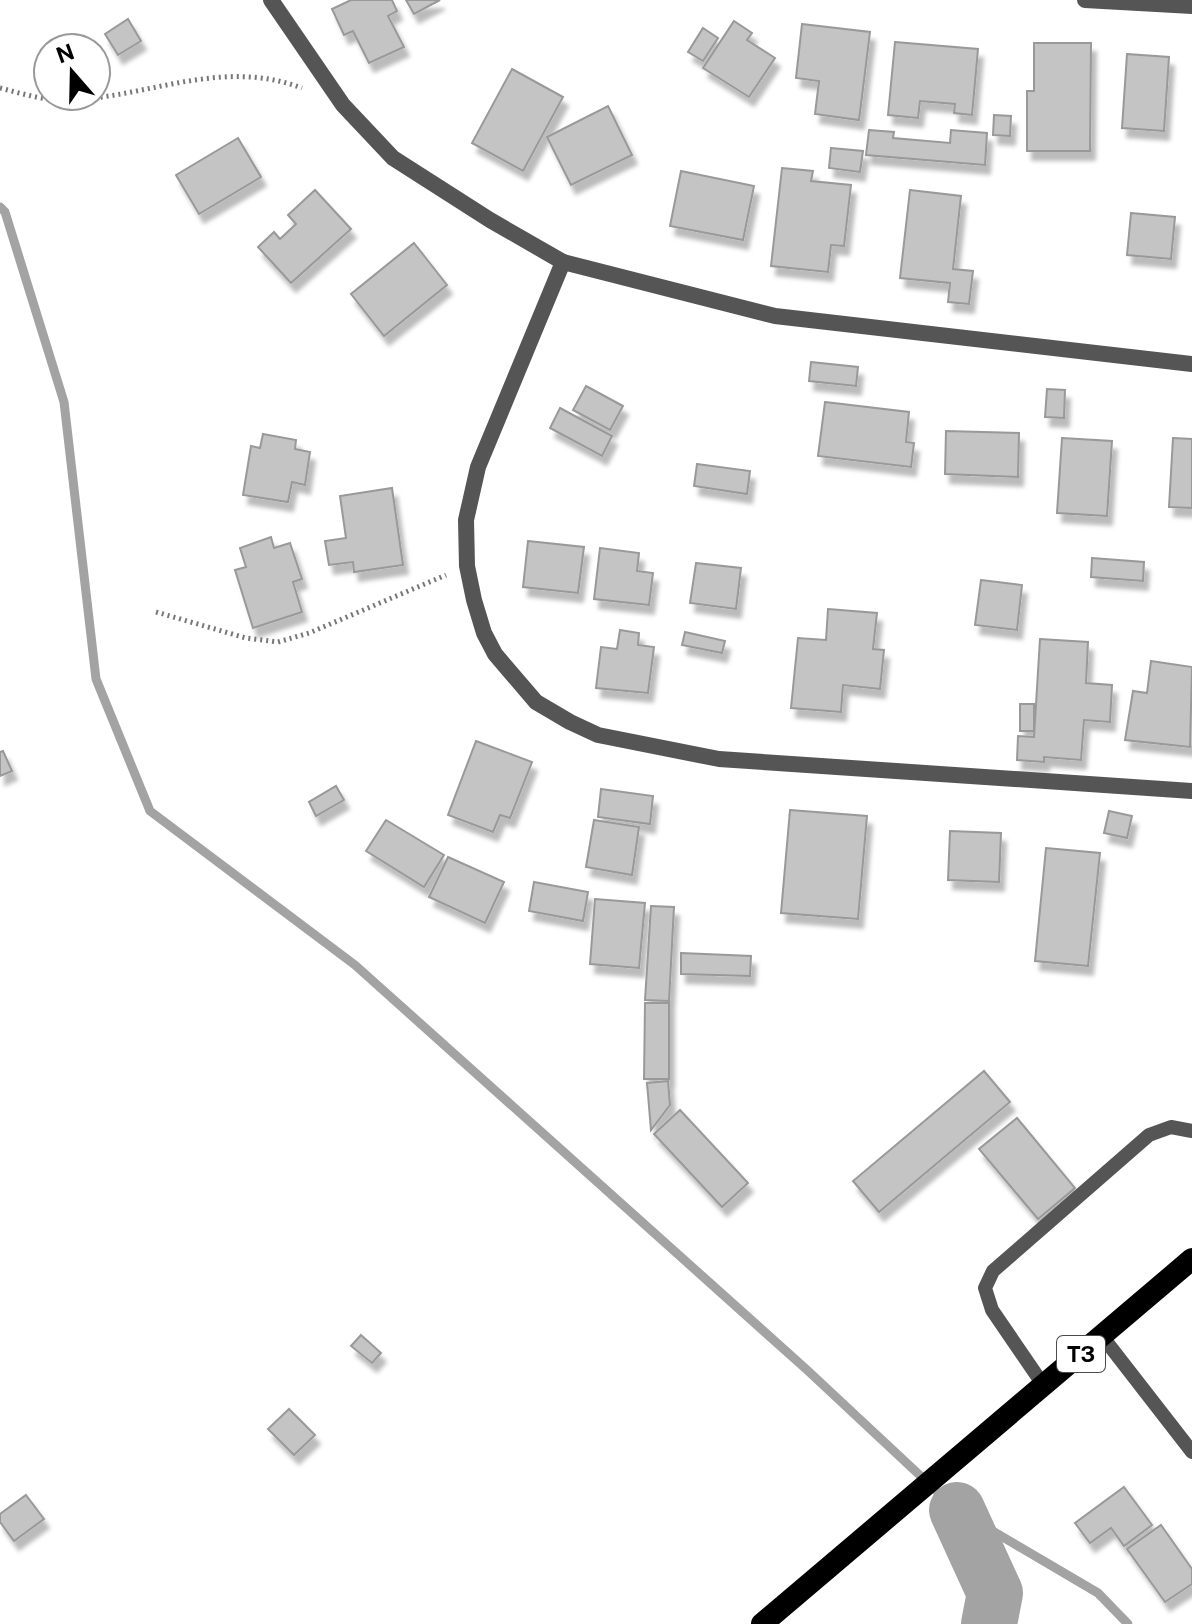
<svg xmlns="http://www.w3.org/2000/svg" width="1192" height="1624" font-family="'Public Sans',sans-serif">
<style>
.lines{fill:none;stroke-linecap:round;stroke-linejoin:round}
.stream{stroke:#a3a3a3;stroke-width:9}
.river{stroke:#a3a3a3;stroke-width:56}
.building{fill:#c4c4c4;stroke:#999;stroke-width:2;filter:url(#shadow)}
.path{stroke:#777;stroke-width:5;stroke-dasharray:2 4;stroke-linecap:butt}
.service{stroke:#555;stroke-width:14}
.minor{stroke:#555;stroke-width:16}
.trunk{stroke:#000;stroke-width:22}
.labels{text-anchor:middle;dominant-baseline:central;stroke-width:7;stroke-linejoin:round;paint-order:stroke}
.shield{fill:#fff;stroke:#4c4c4c;stroke-width:2}
.shield-label{font-size:22px;font-weight:bold;fill:#000}
</style>
<defs>
<filter id="shadow"><feDropShadow dx="5" dy="9" stdDeviation="2" flood-color="#0004"/></filter>
</defs>
<rect width="100%" height="100%" fill="#fff"/>
<g class="lines">
<path class="stream" d="M0 207 5 212 64 402 96 679 150 811 355 965 806 1369 957 1510 1098 1593 1128 1624"/>
<path class="river" d="M957 1510 995 1593 989 1624"/>
</g>
<g class="building">
<path d="M351 0H392L397 11 388 16 404 47 369 63 353 31 344 35 332 9Z"/>
<path d="M406 0H440L414 14Z"/>
<path d="M128 19 141 41 118 55 105 34Z"/>
<path d="M734 21 752 33 747 40 775 58 749 97 703 68Z"/>
<path d="M802 24 870 32 859 120 815 114 819 81 796 78Z"/>
<path d="M703 28 718 38 703 61 688 52Z"/>
<path d="M895 42 978 49 972 115 954 113 955 104 920 101 918 118 888 115Z"/>
<path d="M1034 43H1091L1090 151H1027V91H1034Z"/>
<path d="M1127 54 1169 57 1164 131 1122 128Z"/>
<path d="M512 69 563 97 523 171 472 143Z"/>
<path d="M608 106 632 155 571 185 547 137Z"/>
<path d="M994 115 1011 116 1010 136 993 135Z"/>
<path d="M869 130 894 132 893 138 950 143 951 130 987 133 985 165 866 155Z"/>
<path d="M238 138 261 177 199 214 176 175Z"/>
<path d="M831 148 863 151 860 172 829 168Z"/>
<path d="M782 168 813 171 811 181 851 185 844 246 831 245 828 272 771 266Z"/>
<path d="M681 171 754 186 743 240 670 226Z"/>
<path d="M315 190 351 229 291 283 258 247 274 232 280 239 296 224 288 215Z"/>
<path d="M910 190 961 196 953 269 973 271 969 304 948 302 950 283 900 278Z"/>
<path d="M1131 213 1175 217 1171 259 1127 255Z"/>
<path d="M414 243 447 285 384 336 351 294Z"/>
<path d="M811 362 858 367 856 386 809 381Z"/>
<path d="M586 386 623 406 610 430 573 410Z"/>
<path d="M1047 389 1065 390 1064 418 1045 417Z"/>
<path d="M825 402 909 412 906 442 914 443 911 467 818 456Z"/>
<path d="M560 408 612 436 602 456 550 428Z"/>
<path d="M946 431 1019 433 1018 477 945 474Z"/>
<path d="M263 434 296 440 295 449 310 452 305 485 292 482 288 502 243 495 251 446 260 448Z"/>
<path d="M1062 438 1112 441 1107 516 1057 513Z"/>
<path d="M1173 438 1192 439V508L1169 507Z"/>
<path d="M697 464 750 471 747 494 694 486Z"/>
<path d="M392 488 403 565 354 572 353 562 329 565 325 541 346 538 340 496Z"/>
<path d="M271 537 274 548 290 543 302 579 293 582 302 612 253 628 235 570 246 567 240 548Z"/>
<path d="M528 541 584 547 578 593 523 587Z"/>
<path d="M600 548 639 553 637 571 653 573 649 605 594 599Z"/>
<path d="M1092 558 1144 562 1143 581 1091 577Z"/>
<path d="M696 563 741 568 736 609 690 603Z"/>
<path d="M981 580 1022 585 1017 630 975 625Z"/>
<path d="M828 609 877 613 873 649 884 650 880 689 843 685 841 712 791 708 798 638 826 640Z"/>
<path d="M620 630 639 633 638 645 654 647 648 693 596 688 601 647 617 649Z"/>
<path d="M685 632 725 641 722 653 682 645Z"/>
<path d="M1040 639 1088 642 1086 683 1112 685 1110 722 1084 720 1081 760 1044 757V762L1017 760 1018 736 1034 737Z"/>
<path d="M1151 661 1192 667 1190 747 1125 740 1133 691 1147 693Z"/>
<rect x="1020" y="704" width="14" height="27"/>
<path d="M476 741 532 762 510 818 500 815 493 832 448 815Z"/>
<path d="M3 751 12 771 0 776V752Z"/>
<path d="M336 786 344 800 316 816 309 802Z"/>
<path d="M601 789 653 796 650 824 598 817Z"/>
<path d="M790 810 867 816 858 919 781 913Z"/>
<path d="M1109 811 1132 816 1127 838 1104 833Z"/>
<path d="M386 820 444 855 424 887 366 851Z"/>
<path d="M594 820 639 827 632 875 586 867Z"/>
<path d="M950 831 1001 833 999 882 948 880Z"/>
<path d="M1046 848 1100 853 1088 966 1035 961Z"/>
<path d="M448 857 504 882 485 923 429 897Z"/>
<path d="M534 882 588 892 583 921 529 911Z"/>
<path d="M595 899 645 903 639 968 590 964Z"/>
<path d="M651 906 674 907 669 1001 645 1000Z"/>
<path d="M681 953 751 956 750 976 681 974Z"/>
<path d="M645 1003H669V1079H644Z"/>
<path d="M984 1071 1010 1102 879 1212 853 1181Z"/>
<path d="M668 1081 670 1105 651 1130 647 1083Z"/>
<path d="M680 1110 748 1183 722 1207 654 1134Z"/>
<path d="M1017 1118 1075 1188 1038 1219 979 1149Z"/>
<path d="M361 1335 381 1353 372 1363 351 1346Z"/>
<path d="M289 1409 315 1435 294 1455 268 1429Z"/>
<path d="M1124 1487 1152 1525 1124 1546 1111 1528 1090 1543 1075 1523Z"/>
<path d="M26 1495 44 1519 14 1541 0 1522V1514Z"/>
<path d="M1161 1525 1192 1569V1584L1165 1602 1127 1549Z"/>
</g>
<g class="lines">
<g class="path">
<path d="M0 88C24 94 48 102 72 100 152 96 222 58 302 88"/>
<path d="M156 612 246 638 278 642 309 633 446 575"/>
</g>
<g class="service">
<path d="M1102 1336 1192 1452"/>
<path d="M1044 1386 992 1310 985 1288 993 1271 1149 1135 1171 1127 1192 1131"/>
</g>
<g class="minor">
<path d="M271 0 343 105 393 158 490 220 563 262 775 316 1192 364"/>
<path d="M1085 0 1192 6"/>
<path d="M563 262 478 467 466 520 467 566 474 600 484 633 495 654 536 702 570 722 598 735 719 759 1192 791"/>
</g>
<path class="trunk" d="M762 1624 1192 1259"/>
</g>
<g class="labels">
<rect class="shield" x="1057" y="1336" width="48" height="36" rx="6"/>
<g class="shield-label">
<text x="1081" y="1354">T3</text>
</g>
</g>
<g transform="translate(72 72) rotate(340)"><circle r="38" fill="#ffffff" stroke="#999999" stroke-width="2"/>
<path d="M0-6L14 30L0 20L-14 30Z" fill="#000000"/>
<text y="-12" font-size="22" font-weight="bold" text-anchor="middle" fill="#000000">N</text>
</g>
</svg>
